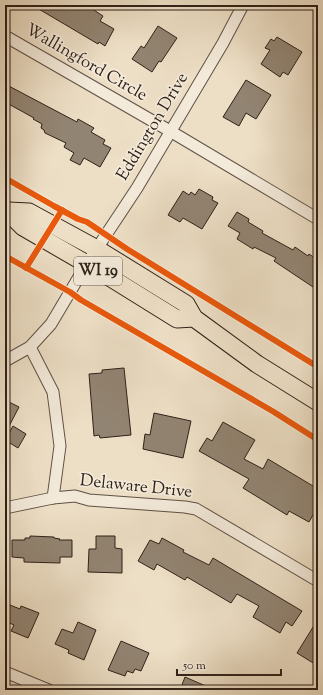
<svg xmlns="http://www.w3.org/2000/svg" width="323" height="695" font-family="'Sorts Mill Goudy',serif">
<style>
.building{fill:#928472;stroke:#2f2118}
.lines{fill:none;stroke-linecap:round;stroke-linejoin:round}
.minor-casing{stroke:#5e5044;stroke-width:13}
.primary-casing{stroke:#2f2118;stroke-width:19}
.minor{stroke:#f3eada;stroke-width:11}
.primary{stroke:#eddfc6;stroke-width:17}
.cycleway-casing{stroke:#f3eada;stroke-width:8}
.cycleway{stroke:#e8590c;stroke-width:6}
.labels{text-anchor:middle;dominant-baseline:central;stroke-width:3.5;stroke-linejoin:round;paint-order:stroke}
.shield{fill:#f3eada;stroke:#6a5d52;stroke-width:1}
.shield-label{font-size:16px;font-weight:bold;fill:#2f2118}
.street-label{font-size:17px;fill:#2f2118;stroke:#f3eada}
</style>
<rect width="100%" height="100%" fill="#eddfc6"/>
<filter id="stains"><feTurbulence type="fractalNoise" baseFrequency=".005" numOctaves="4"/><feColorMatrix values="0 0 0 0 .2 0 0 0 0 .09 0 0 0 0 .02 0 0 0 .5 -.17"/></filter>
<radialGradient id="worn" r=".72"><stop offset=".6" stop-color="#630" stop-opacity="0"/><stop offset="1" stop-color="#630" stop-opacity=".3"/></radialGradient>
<g class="building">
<path d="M32 5H86L103 16 100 21 114 29 105 46 99 42 98 44Z"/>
<path d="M158 26 177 38 161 62 159 61 152 72 132 59 141 46 144 48Z"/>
<path d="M277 37 302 52 288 75 283 72 280 77 261 64 270 50 265 48 271 39 274 41Z"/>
<path d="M246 80 271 95 256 119 246 113 239 126 223 117Z"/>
<path d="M5 84 77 122 78 119 94 128 91 132 105 140 103 144 111 148 100 167 84 158 80 165 70 160 74 153 64 147 66 143 45 133 44 130 41 128 42 124 33 119 34 118 5 102Z"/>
<path d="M199 189 213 197 212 200 218 203 202 229 183 218 180 222 168 215 183 191 189 195 191 192 195 195Z"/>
<path d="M237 212 249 219 248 222 263 231 262 233 293 250 295 247 308 256 309 254 318 260V278L313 287 274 261 276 258 254 247 253 249 237 239 240 233 228 226Z"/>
<path d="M124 368 131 435 100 438 99 435 94 436 89 374 102 373V370Z"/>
<path d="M5 400 19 407 5 434Z"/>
<path d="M154 413 191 421 183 458 143 449 145 434 150 435Z"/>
<path d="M223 422 255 440 244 459 263 469 268 459 318 489V506L309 522 289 511 287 515 243 488 249 479 199 451 207 438 212 441Z"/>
<path d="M13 426 26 434 18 448 5 440Z"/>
<path d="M30 536 54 537V538L60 539 59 540H72V557H60V563L24 562V558L12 557V540H25V538H30Z"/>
<path d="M96 536H115V548L122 549V573L88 572 89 549H96Z"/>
<path d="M162 538 184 550 183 552 209 565 213 558 302 611 292 626 286 622 280 633 253 617 259 606 237 594 231 603 187 577 185 580 157 564 154 570 138 561 150 540 159 544Z"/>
<path d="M5 603 20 609 21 606 39 613 28 638 11 631 14 625 5 621Z"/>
<path d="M318 619V666L297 653Z"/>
<path d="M78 622 96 630 84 660 68 653 69 650 55 644 62 629 73 633Z"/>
<path d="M121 641 149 653 141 671 135 669 133 673 127 671 125 676 108 670Z"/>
<path d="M185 677 215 690H180Z"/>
</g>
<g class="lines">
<defs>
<g id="minor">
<path d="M5 36 170 131 318 219"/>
<path d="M30 347 53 392 60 446 53 498"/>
<path d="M5 361 30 347 51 324 86 265 137 188 223 43 243 5"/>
<path d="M5 508 53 498 75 496 89 500 185 507 196 509 318 581"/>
<path d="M5 672 49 690"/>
</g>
<g id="primary">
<path d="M5 209 23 227 111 278 177 319 194 318"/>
<path d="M8 211 29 212 97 249 186 304 194 318 257 364 318 402"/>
</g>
</defs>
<use href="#minor" class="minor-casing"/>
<use href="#primary" class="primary-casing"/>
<use href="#minor" class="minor"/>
<use href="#primary" class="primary"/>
<defs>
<g id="cycleway">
<path d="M5 178 54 206 78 219 87 222 127 249 318 367"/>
<path d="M5 256 70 292 81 300 274 412 318 440"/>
<path d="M26 268 62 210"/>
</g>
</defs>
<use href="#cycleway" class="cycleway-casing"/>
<use href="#cycleway" class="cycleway"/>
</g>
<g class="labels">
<rect class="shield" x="74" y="257" width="48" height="28" rx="3"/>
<g class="shield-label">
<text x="98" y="271">WI 19</text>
</g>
<g class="street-label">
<text transform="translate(86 63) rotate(30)">Wallingford Circle</text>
<text transform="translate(153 127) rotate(-59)">Eddington Drive</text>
<text transform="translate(136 487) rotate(6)">Delaware Drive</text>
</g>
</g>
<rect width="323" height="695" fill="none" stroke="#eddfc6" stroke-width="20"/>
<rect x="6" y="6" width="311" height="683" fill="none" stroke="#2f2118" stroke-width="2"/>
<rect x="10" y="10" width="303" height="675" fill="none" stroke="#2f2118"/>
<path d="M177 669v6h104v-6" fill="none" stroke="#2f2118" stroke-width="2"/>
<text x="183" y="669" font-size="12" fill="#2f2118" stroke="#f3eada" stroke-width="3" paint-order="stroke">50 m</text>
<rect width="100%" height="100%" filter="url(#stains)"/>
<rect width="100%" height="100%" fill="url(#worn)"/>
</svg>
